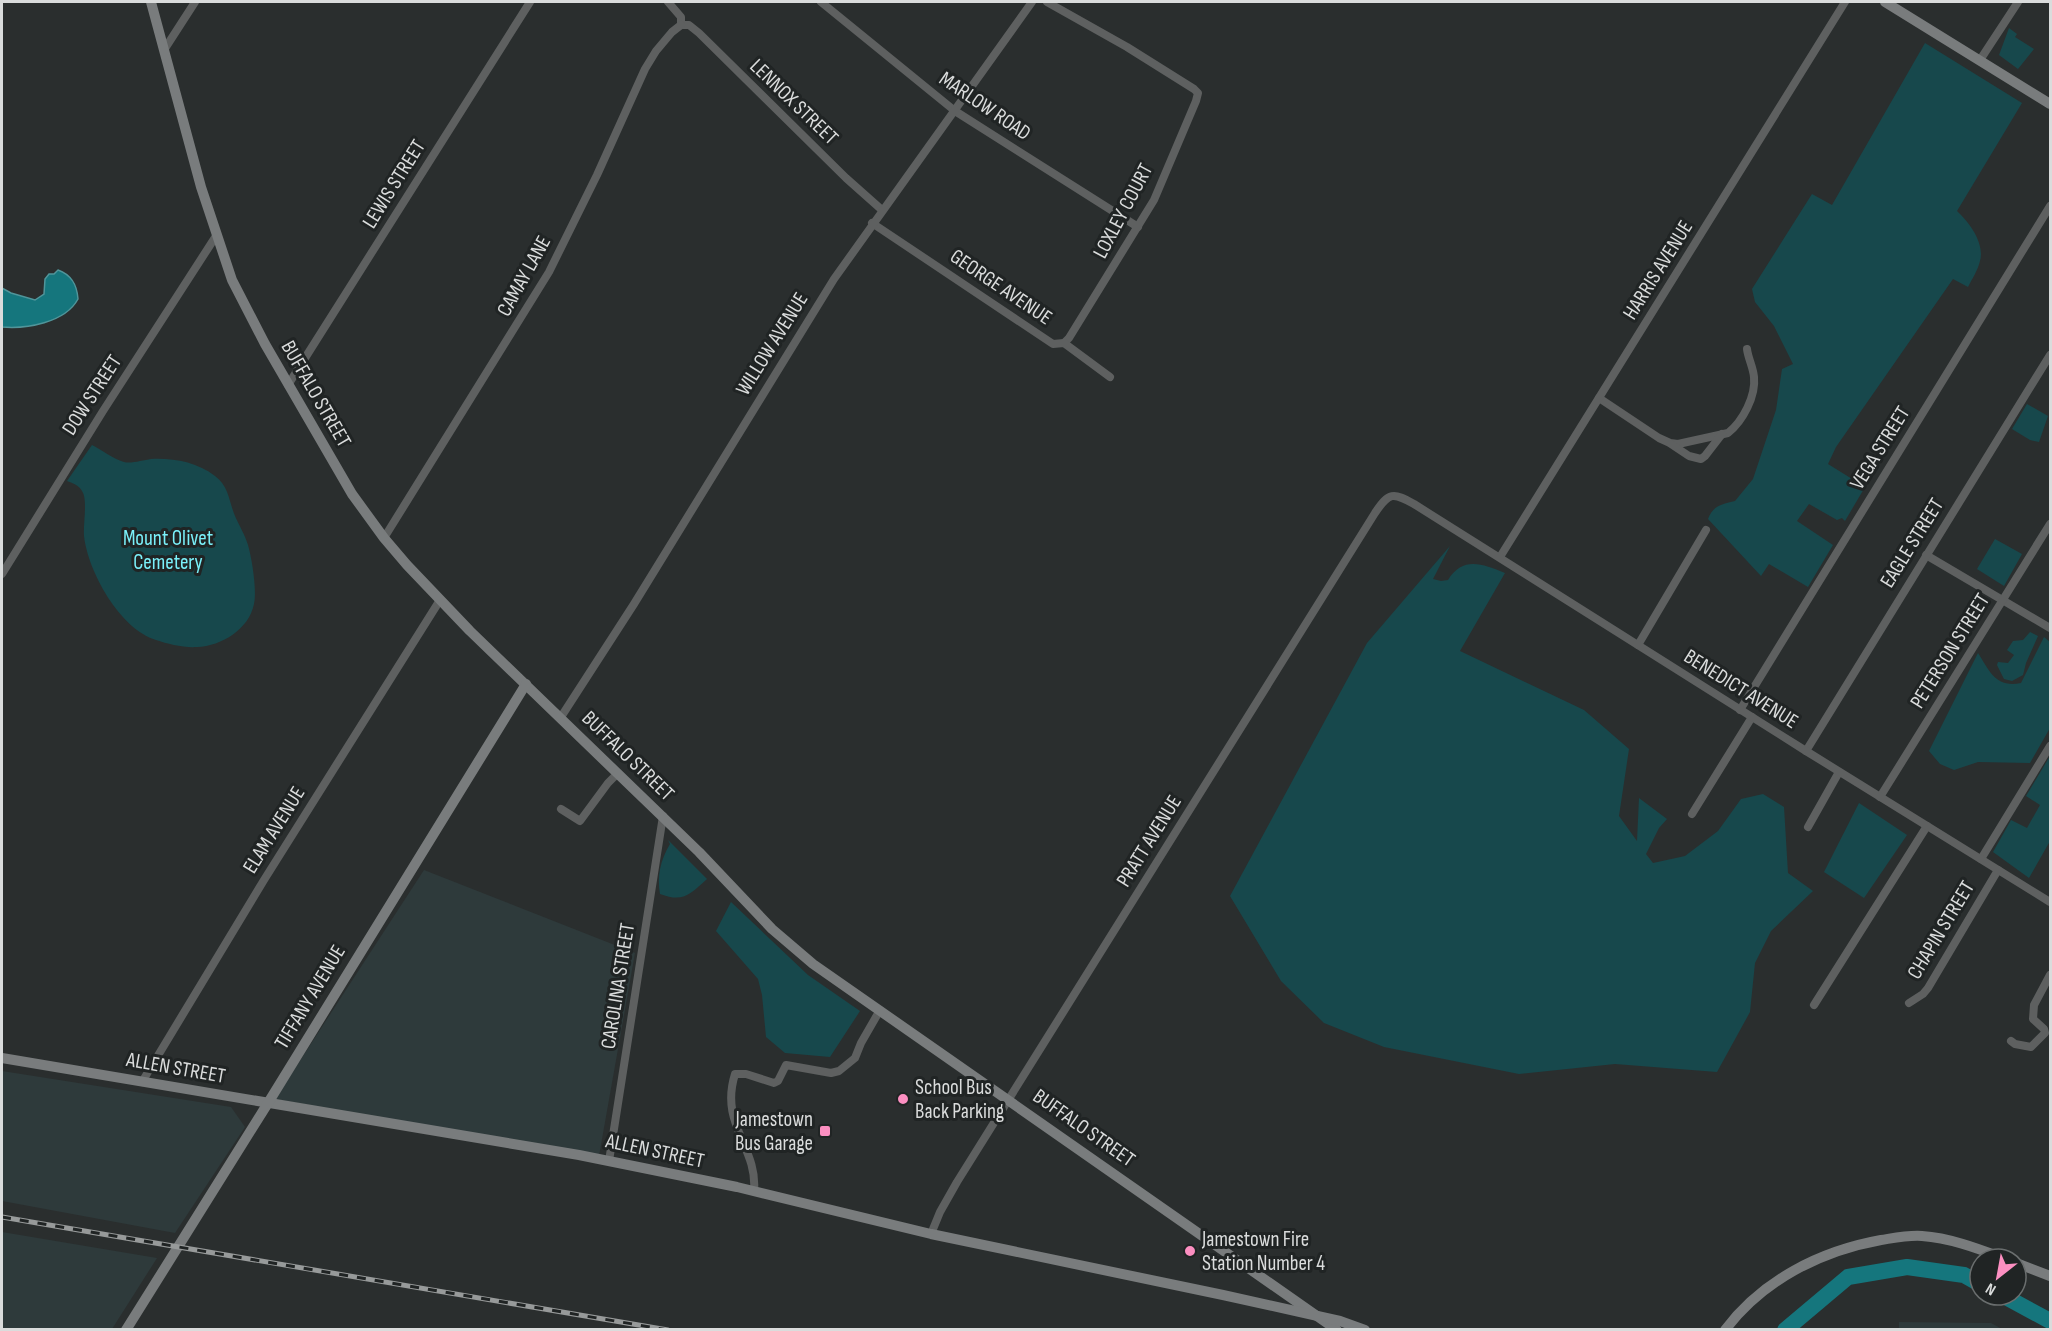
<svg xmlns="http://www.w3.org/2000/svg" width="2052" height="1331" font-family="'Sofia Sans Condensed',sans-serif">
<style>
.built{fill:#2e3a3b}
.green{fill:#17484c}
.water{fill:#15767d;stroke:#50959a;stroke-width:1.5}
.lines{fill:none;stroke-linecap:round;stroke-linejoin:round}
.river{stroke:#15767d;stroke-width:16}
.street{stroke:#5e6060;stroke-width:8}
.secondary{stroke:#797c7d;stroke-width:10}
.rail-casing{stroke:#979a9a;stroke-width:5}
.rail{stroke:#202424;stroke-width:3;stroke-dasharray:9;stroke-linecap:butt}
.poi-dot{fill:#fc8fc1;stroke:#202424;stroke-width:2}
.labels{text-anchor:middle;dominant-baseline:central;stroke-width:6;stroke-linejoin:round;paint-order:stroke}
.street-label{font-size:21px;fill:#dadcdc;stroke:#202424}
.park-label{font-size:21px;fill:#7af0f9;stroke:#202424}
.poi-label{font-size:21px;fill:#dadcdc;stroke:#202424;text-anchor:start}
</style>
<rect width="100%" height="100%" fill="#2a2e2e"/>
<g class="built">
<path d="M424 870 635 953 599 1156 275 1099Z"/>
<path d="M2 1071 231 1107 245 1127 175 1233 2 1201Z"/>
<path d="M2 1232 157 1258 112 1329H2Z"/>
<path d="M1899 1322 1991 1323 2002 1329H1899Z"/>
</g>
<g class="green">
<path d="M2009 28 2017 34 2015 37 2034 49 2018 69 1999 55Z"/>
<path d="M1925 43 2022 103 1957 211C1969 222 1985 243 1980 261 1978 270 1972 279 1968 287L1953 279 1836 447 1828 464 1865 487 1845 521 1842 518 1837 520 1809 504 1797 521 1833 545 1808 587 1769 564 1761 576 1708 519C1713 505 1723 504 1735 501L1753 479 1776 410 1782 369 1793 364 1774 326 1755 302 1752 289 1812 194 1832 205Z"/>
<path d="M2027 404 2048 416 2039 442 2030 440 2012 429Z"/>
<path d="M92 445C100 449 115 460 124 462 131 464 143 460 151 459 173 458 197 462 215 476 229 486 229 502 235 516 239 525 245 535 248 545 252 559 257 590 254 604 249 629 222 646 197 647 184 648 168 644 156 640 120 629 88 572 84 536 83 524 88 500 82 491 79 485 72 483 67 481Z"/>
<path d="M1995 539 2022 554 2004 586 1977 569Z"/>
<path d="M1450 546 1433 579 1441 581 1448 580C1463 556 1482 564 1505 573L1460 651 1584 710 1629 749 1619 816 1637 841 1639 798 1667 819 1659 828 1646 854 1653 863 1685 856 1718 831 1741 799 1763 794 1784 807 1788 873 1813 891 1771 931 1755 963 1750 1012 1717 1072 1615 1064 1519 1074 1384 1047 1324 1023 1281 981 1230 896 1367 643Z"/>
<path d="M2030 632 2038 636 2026 663 2023 675 2012 681 2004 679 1997 665 1998 662 2008 663 2014 655 2007 650 2013 641 2023 640Z"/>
<path d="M2044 637 2050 642V728L2030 763 1978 762 1954 770 1940 764 1929 751 1978 653C1990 672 1996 688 2021 683Z"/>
<path d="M2050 756V841L2029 878 1993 852 2011 820 2027 828 2040 805 2026 796Z"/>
<path d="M1859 803 1907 835 1864 898 1824 872Z"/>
<path d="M668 840 707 879C690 894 684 903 660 894 657 876 660 861 670 844Z"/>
<path d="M731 902 808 975 860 1011 830 1057 785 1053 766 1037 762 995 758 979 716 931Z"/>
</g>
<path class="water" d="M58 270C72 275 77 285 78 299 65 323 26 329 2 327V288L11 293 35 300 44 294 45 279 49 274H54Z"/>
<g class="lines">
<g class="river">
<path d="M2002 1295 2050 1321"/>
<path d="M1785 1330 1848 1277 1907 1267 1964 1275 1980 1284"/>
</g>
<g class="street">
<path d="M668 2 681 17V25"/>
<path d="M821 2 955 111 1138 227"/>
<path d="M1047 2 1127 47 1194 89 1198 93 1196 101 1154 200 1069 338 1064 343"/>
<path d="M681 25H689L699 33 846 178 882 210"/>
<path d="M164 50 195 2"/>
<path d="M1980 60 2018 2"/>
<path d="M872 223 1053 344 1064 343 1110 377"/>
<path d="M288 385 530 2"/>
<path d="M1599 398 1659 438 1670 443 1678 444 1728 433C1743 421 1756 396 1754 377 1753 367 1748 358 1747 349"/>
<path d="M1671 444 1689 456 1701 459 1705 456 1722 434"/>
<path d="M384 538 549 272 597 175 645 69 656 51 672 32 681 25"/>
<path d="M1926 555 2050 628"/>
<path d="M1500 557 1845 2"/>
<path d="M2 574 103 411 216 236"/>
<path d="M1638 645 1706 530"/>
<path d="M1740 710 2050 206"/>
<path d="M561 717 634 604 834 279 1032 2"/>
<path d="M1806 751 2050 355"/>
<path d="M1880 797 2050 524"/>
<path d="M561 809 580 821 608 783 618 773"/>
<path d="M1692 814 1752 717"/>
<path d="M1808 827 1839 772"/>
<path d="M1981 859 2050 746"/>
<path d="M1909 1003 1923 994 1928 988 1998 870"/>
<path d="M1814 1005 1927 826"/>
<path d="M2011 1041 2015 1044 2031 1047 2045 1033 2044 1029 2033 1019 2034 1005 2050 975"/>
<path d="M142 1082 264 880 440 600"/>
<path d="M609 1161 663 816"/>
<path d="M754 1191C758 1147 719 1125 735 1074H746L774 1083 778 1081 786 1065 831 1073 839 1071 855 1058 861 1043 880 1010"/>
<path d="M931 1234 940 1212 957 1182 1375 513C1389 492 1393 492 1414 504L1806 751 2050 902"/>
</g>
<g class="secondary">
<path d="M151 2 201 187 232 280 265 344 352 494 384 538 407 565 470 631 699 852 772 929 813 964 1337 1330"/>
<path d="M1885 2 2050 104"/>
<path d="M2 1058 579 1155 737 1187 931 1234 1223 1295 1340 1321 1365 1330"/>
<path d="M2016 1263 2050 1276"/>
<path d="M126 1330 268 1103 526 684"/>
<path d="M1725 1330C1763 1280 1820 1251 1881 1240 1894 1238 1908 1235 1922 1236 1951 1238 1979 1249 2006 1259"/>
</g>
<defs>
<path id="rail" d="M2 1217 668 1330"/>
</defs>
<use href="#rail" class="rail-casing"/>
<use href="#rail" class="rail"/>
</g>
<g class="poi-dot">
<circle cx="903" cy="1099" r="6"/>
<rect x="819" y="1125" width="12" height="12" rx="3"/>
<circle cx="1190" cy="1251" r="6"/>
</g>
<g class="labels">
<g class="street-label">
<text transform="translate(794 102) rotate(44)">LENNOX STREET</text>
<text transform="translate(985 106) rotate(34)">MARLOW ROAD</text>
<text transform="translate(394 184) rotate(-58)">LEWIS STREET</text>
<text transform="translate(1123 211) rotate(-62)">LOXLEY COURT</text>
<text transform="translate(1658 270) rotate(-58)">HARRIS AVENUE</text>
<text transform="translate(524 276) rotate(-61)">CAMAY LANE</text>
<text transform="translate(1001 287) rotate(34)">GEORGE AVENUE</text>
<text transform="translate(772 344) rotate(-58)">WILLOW AVENUE</text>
<text transform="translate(316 394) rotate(60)">BUFFALO STREET</text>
<text transform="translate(92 395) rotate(-57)">DOW STREET</text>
<text transform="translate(1880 448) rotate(-58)">VEGA STREET</text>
<text transform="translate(1912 543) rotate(-58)">EAGLE STREET</text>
<text transform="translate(1950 651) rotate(-58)">PETERSON STREET</text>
<text transform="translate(1741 689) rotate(32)">BENEDICT AVENUE</text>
<text transform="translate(628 756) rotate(44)">BUFFALO STREET</text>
<text transform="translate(274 830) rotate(-58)">ELAM AVENUE</text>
<text transform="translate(1149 841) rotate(-58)">PRATT AVENUE</text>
<text transform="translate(1941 930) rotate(-59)">CHAPIN STREET</text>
<text transform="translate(618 986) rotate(-81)">CAROLINA STREET</text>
<text transform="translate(310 997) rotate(-59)">TIFFANY AVENUE</text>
<text transform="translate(176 1068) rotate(10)">ALLEN STREET</text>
<text transform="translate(1084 1128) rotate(35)">BUFFALO STREET</text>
<text transform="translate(655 1151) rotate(12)">ALLEN STREET</text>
</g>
<g class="park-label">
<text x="168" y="538">Mount Olivet<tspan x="168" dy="24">Cemetery</tspan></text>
</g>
<g class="poi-label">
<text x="915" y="1087">School Bus<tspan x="915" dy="24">Back Parking</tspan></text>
<text x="813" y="1119" text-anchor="end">Jamestown<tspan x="813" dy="24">Bus Garage</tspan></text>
<text x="1202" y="1239">Jamestown Fire<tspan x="1202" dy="24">Station Number 4</tspan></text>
</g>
</g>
<rect width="2052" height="1331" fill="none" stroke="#dadcdc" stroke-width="6"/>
<g transform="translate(1998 1277) rotate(211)"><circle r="28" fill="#202424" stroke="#6a6e6e" stroke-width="1.5"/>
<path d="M0-4.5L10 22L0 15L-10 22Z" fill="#fc8fc1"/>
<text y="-9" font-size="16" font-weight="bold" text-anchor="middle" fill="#dadcdc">N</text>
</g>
</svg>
